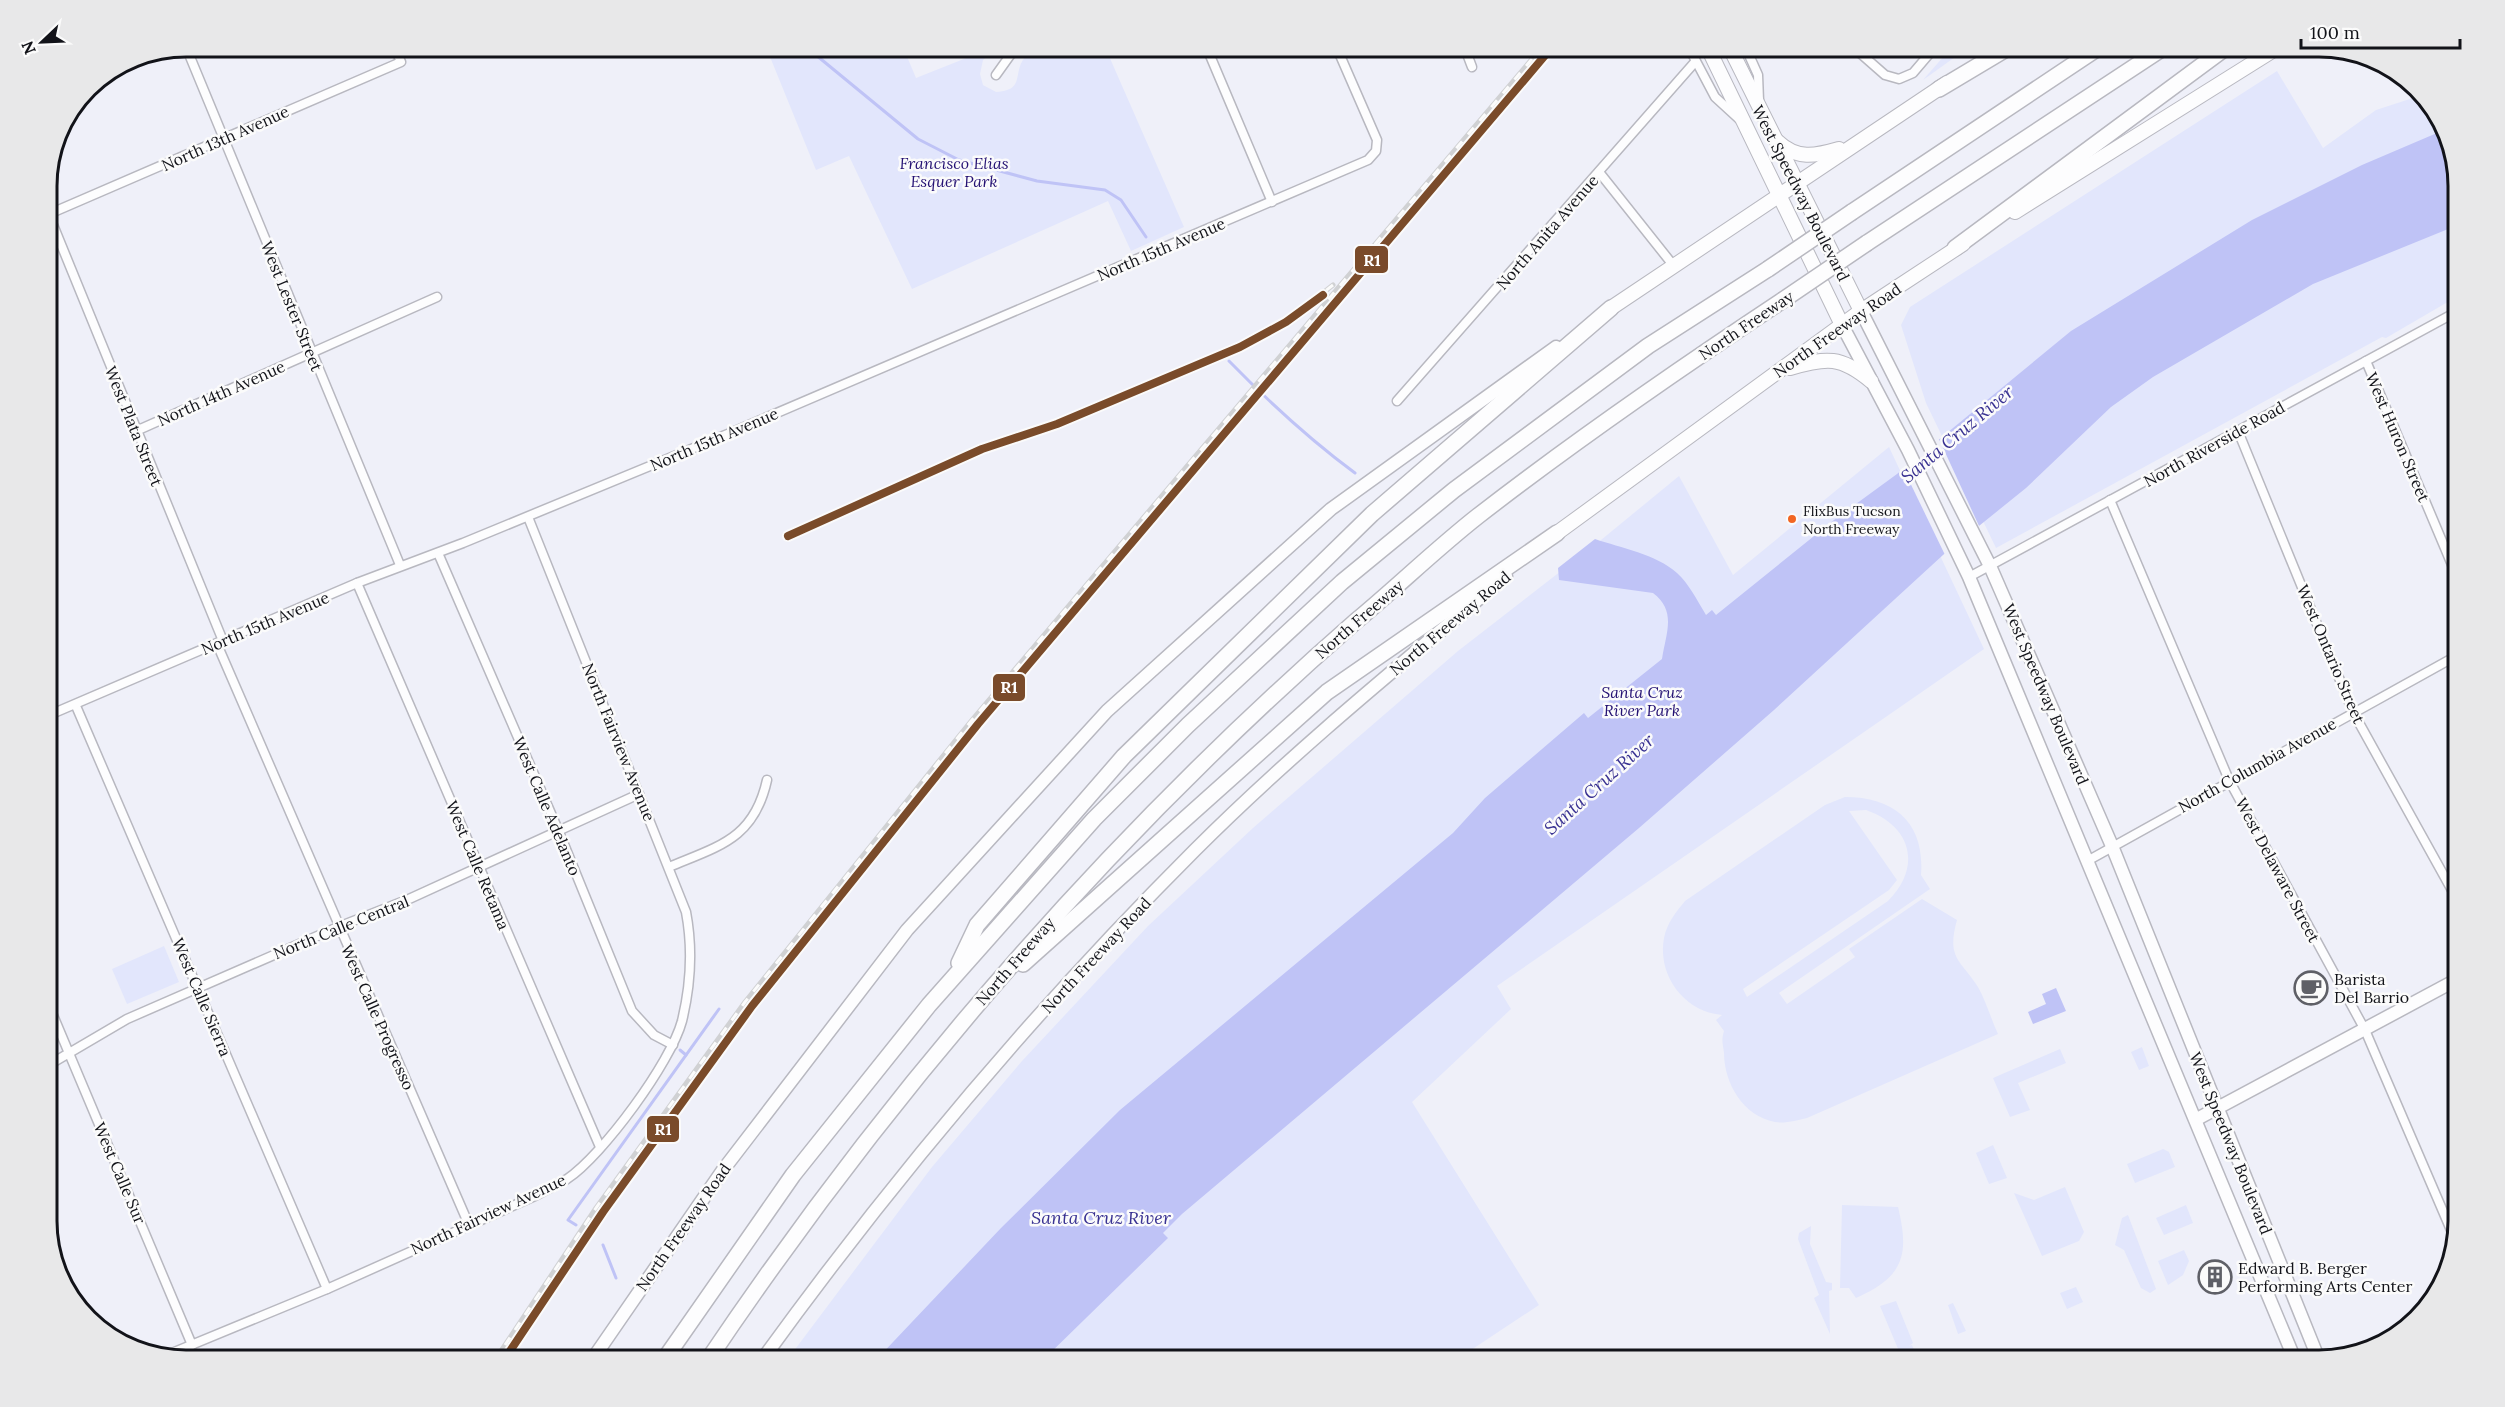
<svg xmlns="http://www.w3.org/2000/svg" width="2505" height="1407" font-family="Lora,serif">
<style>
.green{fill:#e2e6fc;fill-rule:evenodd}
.water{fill:#bfc3f6}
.pier{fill:#eff0f9}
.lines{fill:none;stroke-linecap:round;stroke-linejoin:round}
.stream{stroke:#bfc3f6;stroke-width:3}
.minor-casing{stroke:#b8b8c0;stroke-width:11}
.secondary-casing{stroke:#b8b8c0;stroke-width:15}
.primary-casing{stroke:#b8b8c0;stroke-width:16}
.motorway-casing{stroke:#b8b8c0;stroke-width:18}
.minor{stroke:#fdfdfe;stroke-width:8}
.secondary{stroke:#fdfdfe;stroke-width:12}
.primary{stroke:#fdfdfe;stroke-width:14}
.motorway{stroke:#fdfdfe;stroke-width:15}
.rail-casing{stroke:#d0d1d3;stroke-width:5}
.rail{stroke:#fbfbfb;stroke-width:3;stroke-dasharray:9;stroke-linecap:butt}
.motorway-bridge-casing{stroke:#b8b8c0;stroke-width:18;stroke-linecap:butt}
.motorway-bridge{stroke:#fdfdfe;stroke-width:15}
.rail-1-casing{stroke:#fbfbfb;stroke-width:12}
.rail-1{stroke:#7a4b2a;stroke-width:8}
.bus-dot{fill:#f26522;stroke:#fbfbfb;stroke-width:2}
.labels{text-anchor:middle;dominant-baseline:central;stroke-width:5;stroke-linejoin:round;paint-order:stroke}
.bus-label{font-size:14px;fill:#121319;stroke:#fbfbfb;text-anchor:start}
.street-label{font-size:16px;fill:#121319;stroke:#fbfbfb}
.park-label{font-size:16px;font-style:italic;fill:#241173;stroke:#fbfbfb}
.poi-label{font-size:16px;fill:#121319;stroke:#fbfbfb;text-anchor:start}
.water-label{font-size:18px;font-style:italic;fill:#393292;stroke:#fbfbfb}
.rim{fill:none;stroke:#121319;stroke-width:3}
.line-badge{stroke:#fbfbfb;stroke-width:2}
.badge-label{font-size:16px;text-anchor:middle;font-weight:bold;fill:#fff}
</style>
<rect width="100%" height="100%" fill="#eff0f9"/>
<g class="green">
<path d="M778 47H903L916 78 994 47 996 50 983 60 980 74 983 85 996 92C1026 90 1012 73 1025 57L1046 47H1105L1184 227 1131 251 1108 201 912 289 849 156 816 170 766 47Z"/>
<path d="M1952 47H1969L1923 80Z"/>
<path d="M2277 71 2323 148 2376 110 2419 96 2440 116 2458 177V296L2386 338 2382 337 1996 548 1926 403 1901 325 1910 307Z"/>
<path d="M1889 447 1984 649 1497 986 1511 1009 1412 1102 1539 1305 1456 1360H787L932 1167 1022 1061 1148 926 1253 828 1458 651 1601 540 1679 476 1733 575Z"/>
<path d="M1845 797C1896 797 1925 824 1921 875L1930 889 1779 993 1787 1004 1855 957 1849 949 1922 899 1957 920C1946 959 1961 960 1978 987 1986 1001 1991 1019 1998 1034L1807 1118C1797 1120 1785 1124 1775 1122 1743 1116 1724 1083 1724 1053 1723 1044 1721 1041 1724 1031L1716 1020 1722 1015C1684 1012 1657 975 1664 938 1667 923 1676 912 1685 901L1825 805ZM1866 810C1912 826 1922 867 1888 901L1747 997 1743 989 1889 890 1897 880 1849 811Z"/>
<path d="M164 946 179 982 127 1004 112 969Z"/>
<path d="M2142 1047 2149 1066 2139 1070 2131 1052Z"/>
<path d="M2060 1049 2066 1063 2018 1083 2030 1110 2010 1117 1993 1078Z"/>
<path d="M1993 1145 2007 1178 1989 1184 1976 1153Z"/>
<path d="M2163 1149 2169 1152 2175 1167 2135 1183 2127 1164Z"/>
<path d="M2065 1187 2084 1232 2079 1241 2042 1256 2014 1193 2034 1200Z"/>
<path d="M1842 1205 1898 1207C1910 1256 1903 1277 1856 1298L1849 1288H1840Z"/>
<path d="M2186 1205 2193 1223 2164 1235 2156 1218Z"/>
<path d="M2128 1215 2156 1289 2150 1293 2141 1288 2124 1250 2115 1245 2122 1218Z"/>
<path d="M1811 1226 1810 1244 1826 1282 1832 1283V1290L1829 1291 1830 1334 1814 1298 1819 1295 1798 1239 1799 1233Z"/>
<path d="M2184 1250 2189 1261 2183 1275 2168 1285 2158 1261Z"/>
<path d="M2076 1287 2083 1302 2067 1309 2060 1293Z"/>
<path d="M1896 1301 1913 1343 1909 1346 1912 1345 1918 1360H1900L1896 1352 1899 1351 1880 1306Z"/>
<path d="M1953 1303 1966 1331 1958 1334 1948 1305Z"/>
</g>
<g class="water">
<path d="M2444 130 2458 177V225L2313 284 2153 377 2111 407 2026 488 1943 555 1774 710 1639 828 1182 1214 1163 1233 1168 1238 1043 1360H876L1001 1228 1120 1110 1453 833 1485 798 1584 713 1588 718 1662 659C1666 633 1677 611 1653 593L1559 580 1558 568 1595 539C1621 548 1656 554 1677 573 1689 584 1697 600 1706 615L1712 610 1716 615 1834 520 1897 474 2071 331 2252 220 2362 165Z"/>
<path d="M2056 988 2066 1011 2033 1024 2028 1012 2046 1004 2042 994Z"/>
</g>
<path class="pier" d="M1938 437 1980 528 1946 557 1902 466Z"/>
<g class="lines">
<g class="stream">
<path d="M805 46 918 139 959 160 1037 181 1105 190 1121 200 1146 237"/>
<path d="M1229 361C1269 402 1309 439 1355 473"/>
<path d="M680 1050 686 1055"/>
<path d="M576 1225 568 1220 719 1009"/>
<path d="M603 1245 616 1278"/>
</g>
<defs>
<g id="minor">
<path d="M1206 46 1272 202"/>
<path d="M1464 46 1472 67"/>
<path d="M1688 46 1715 97 1739 119"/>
<path d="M1745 46 1758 75 1759 101"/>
<path d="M1852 46 1885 75 1899 79 1913 73 1936 46"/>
<path d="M186 47 400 565"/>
<path d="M996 75 1011 54 1028 46"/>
<path d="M1599 172 1673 265"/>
<path d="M47 210 223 641"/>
<path d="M49 214 401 62 394 46"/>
<path d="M2366 361 2458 579"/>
<path d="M1397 401 1695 62"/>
<path d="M136 431 437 297"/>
<path d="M2238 431 2353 712 2458 901"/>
<path d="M2110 500 2229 780 2365 1030 2454 1237"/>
<path d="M438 553 559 832 632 1011 654 1035 673 1045"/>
<path d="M1969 577 2458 311"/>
<path d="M357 583 600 1147"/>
<path d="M217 644 469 1225"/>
<path d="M76 706 327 1289"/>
<path d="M47 716 357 583 463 543 730 433 1368 160 1376 151 1377 140 1336 46"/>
<path d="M2089 860 2458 655"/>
<path d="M669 867C719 846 754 839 767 780"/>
<path d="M47 1001 192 1345"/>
<path d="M47 1066 127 1019 338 927 409 899 639 794"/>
<path d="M167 1355 327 1289 535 1196C546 1190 557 1185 567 1179 603 1155 671 1062 682 1021 691 984 693 949 686 912L528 517"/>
</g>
<g id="secondary">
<path d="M1861 311 1990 566 2035 669 2112 846 2319 1360"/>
<path d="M1842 325 1908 450 1969 577 2295 1360"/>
<path d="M2197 1119 2458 979"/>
<path d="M592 1360 723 1170 907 930 1107 711 1331 509 1556 347"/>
<path d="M762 1360C893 1179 1037 1008 1195 850 1293 752 1400 665 1506 576"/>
</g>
<g id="primary">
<path d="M1707 46 1842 325"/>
<path d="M1729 46 1861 311"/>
<path d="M1777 141C1797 160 1815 156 1839 149"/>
<path d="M2015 212 2280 46"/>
<path d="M1611 308 1947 83"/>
<path d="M1790 368C1827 357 1841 356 1871 381"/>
<path d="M1557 533 1861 311 1963 244"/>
</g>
<g id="motorway">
<path d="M1939 89 2011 46"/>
<path d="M1852 212 2101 46"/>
<path d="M1867 243 2166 46"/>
<path d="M1955 248 2228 46"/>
<path d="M959 963 977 925 1124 756 1372 514 1611 308"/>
<path d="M1023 964 1327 692 1557 533"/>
<path d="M664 1360 793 1175 929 1005 1094 819 1188 725 1342 582 1454 490 1648 346 1768 269"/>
<path d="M708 1360C892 1087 1108 838 1356 621 1397 587 1436 549 1478 516 1576 440 1679 369 1783 300"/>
</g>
</defs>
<use href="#minor" class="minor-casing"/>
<use href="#secondary" class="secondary-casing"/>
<use href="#primary" class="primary-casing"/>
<use href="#motorway" class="motorway-casing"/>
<use href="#minor" class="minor"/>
<use href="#secondary" class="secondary"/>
<use href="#primary" class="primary"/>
<use href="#motorway" class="motorway"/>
<defs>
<g id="rail">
<path d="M788 536 982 449 1057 424 1240 347 1286 322 1333 285"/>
<path d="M495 1360 596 1208 745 1002 972 720 1543 46"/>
</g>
</defs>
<use href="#rail" class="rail-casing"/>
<use href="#rail" class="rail"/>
<defs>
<g id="motorway-bridge">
<path d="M1768 269 1852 212"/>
<path d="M1783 300 1867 243"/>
</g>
</defs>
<use href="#motorway-bridge" class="motorway-bridge-casing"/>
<use href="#motorway-bridge" class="motorway-bridge"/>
<defs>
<g id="rail-1">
<path d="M788 536 982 449 1057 424 1240 347 1286 322 1323 295"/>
<path d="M504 1360 603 1212 752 1006 978 724 1553 46"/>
</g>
</defs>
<use href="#rail-1" class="rail-1-casing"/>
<use href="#rail-1" class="rail-1"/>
</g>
<defs>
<symbol id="cafe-ring" viewBox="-11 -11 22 22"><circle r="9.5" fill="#fbfbfb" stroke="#5f6067" stroke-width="1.5"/><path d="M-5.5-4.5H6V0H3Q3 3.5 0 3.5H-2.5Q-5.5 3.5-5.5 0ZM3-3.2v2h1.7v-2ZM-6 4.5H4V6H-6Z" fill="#5f6067"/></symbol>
<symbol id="building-ring" viewBox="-11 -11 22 22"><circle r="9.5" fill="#fbfbfb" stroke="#5f6067" stroke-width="1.5"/><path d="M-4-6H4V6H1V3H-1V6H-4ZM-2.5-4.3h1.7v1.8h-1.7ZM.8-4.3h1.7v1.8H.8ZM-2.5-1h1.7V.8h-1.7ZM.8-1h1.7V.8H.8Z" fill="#5f6067"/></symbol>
</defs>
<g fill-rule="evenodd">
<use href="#cafe-ring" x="2292" y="969" width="38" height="38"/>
<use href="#building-ring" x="2196" y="1258" width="38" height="38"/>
</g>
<circle class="bus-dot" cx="1792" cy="519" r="5"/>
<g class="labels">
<g class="bus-label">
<text x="1803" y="511">FlixBus Tucson<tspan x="1803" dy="18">North Freeway</tspan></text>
</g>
<g class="street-label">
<text transform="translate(225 138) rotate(-24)">North 13th Avenue</text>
<text transform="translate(1801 193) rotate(63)">West Speedway Boulevard</text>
<text transform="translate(1547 232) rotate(-49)">North Anita Avenue</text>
<text transform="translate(1161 249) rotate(-23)">North 15th Avenue</text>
<text transform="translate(292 306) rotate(68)">West Lester Street</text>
<text transform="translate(1746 325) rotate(-34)">North Freeway</text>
<text transform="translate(1837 330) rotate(-35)">North Freeway Road</text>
<text transform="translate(221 393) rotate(-24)">North 14th Avenue</text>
<text transform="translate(134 426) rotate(68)">West Plata Street</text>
<text transform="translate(2398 437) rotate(67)">West Huron Street</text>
<text transform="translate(714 439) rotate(-23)">North 15th Avenue</text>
<text transform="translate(2214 444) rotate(-29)">North Riverside Road</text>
<text transform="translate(1359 619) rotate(-41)">North Freeway</text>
<text transform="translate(265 623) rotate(-23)">North 15th Avenue</text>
<text transform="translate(1450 623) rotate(-40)">North Freeway Road</text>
<text transform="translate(2331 654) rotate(67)">West Ontario Street</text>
<text transform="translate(2046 694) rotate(67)">West Speedway Boulevard</text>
<text transform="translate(619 742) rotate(68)">North Fairview Avenue</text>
<text transform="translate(2257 765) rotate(-29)">North Columbia Avenue</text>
<text transform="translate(547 806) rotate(67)">West Calle Adelanto</text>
<text transform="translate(478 865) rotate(67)">West Calle Retama</text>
<text transform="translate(2278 870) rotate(62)">West Delaware Street</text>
<text transform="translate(341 927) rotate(-22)">North Calle Central</text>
<text transform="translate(1096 955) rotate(-47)">North Freeway Road</text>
<text transform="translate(1015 961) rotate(-49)">North Freeway</text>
<text transform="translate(202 997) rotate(67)">West Calle Sierra</text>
<text transform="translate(378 1017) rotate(66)">West Calle Progresso</text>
<text transform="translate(2231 1143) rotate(68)">West Speedway Boulevard</text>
<text transform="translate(120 1173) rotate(67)">West Calle Sur</text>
<text transform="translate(488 1214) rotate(-25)">North Fairview Avenue</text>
<text transform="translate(683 1227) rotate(-55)">North Freeway Road</text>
</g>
<g class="park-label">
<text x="954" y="163">Francisco Elias<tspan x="954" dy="18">Esquer Park</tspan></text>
<text x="1642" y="692">Santa Cruz<tspan x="1642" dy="18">River Park</tspan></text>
</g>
<g class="poi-label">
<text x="2334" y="979">Barista<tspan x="2334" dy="18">Del Barrio</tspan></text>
<text x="2238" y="1268">Edward B. Berger<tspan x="2238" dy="18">Performing Arts Center</tspan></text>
</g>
<g class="water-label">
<text transform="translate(1957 434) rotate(-40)">Santa Cruz River</text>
<text transform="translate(1599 784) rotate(-42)">Santa Cruz River</text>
<text x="1101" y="1217">Santa Cruz River</text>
</g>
</g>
<path d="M0 0H2505V1407H0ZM186 57H2319A129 129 0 0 1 2448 186V1221A129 129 0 0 1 2319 1350H186A129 129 0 0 1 57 1221V186A129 129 0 0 1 186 57Z" fill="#e8e8e9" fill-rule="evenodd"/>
<path class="rim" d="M186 57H2319A129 129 0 0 1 2448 186V1221A129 129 0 0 1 2319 1350H186A129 129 0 0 1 57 1221V186A129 129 0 0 1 186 57Z"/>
<g class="line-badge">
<rect x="1354" y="245" width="35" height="29" rx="6" fill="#7a4b2a"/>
<rect x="992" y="673" width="34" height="29" rx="6" fill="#7a4b2a"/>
<rect x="646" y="1115" width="34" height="28" rx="6" fill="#7a4b2a"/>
</g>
<g class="badge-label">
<text x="1372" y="266">R1</text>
<text x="1009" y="693">R1</text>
<text x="663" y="1135">R1</text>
</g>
<g transform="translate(42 42) rotate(247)" stroke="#fbfbfb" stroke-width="4.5" paint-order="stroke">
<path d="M0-4.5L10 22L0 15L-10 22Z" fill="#121319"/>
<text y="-9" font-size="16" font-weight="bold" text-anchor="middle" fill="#121319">N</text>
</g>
<path d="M2301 39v9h159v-9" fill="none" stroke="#121319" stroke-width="3"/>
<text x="2310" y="39" font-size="18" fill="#121319" stroke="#fbfbfb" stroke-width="4.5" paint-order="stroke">100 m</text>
</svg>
